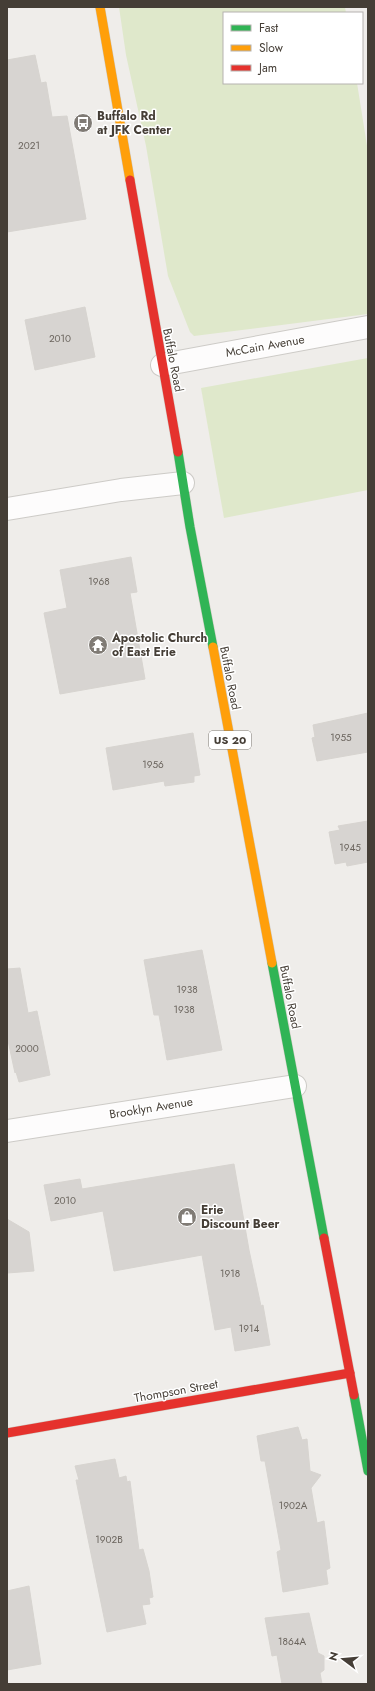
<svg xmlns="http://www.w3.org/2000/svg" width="375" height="1691" font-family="Jost,sans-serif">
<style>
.green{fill:#dfe8cb}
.building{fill:#d7d4d1;stroke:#d7d4d0}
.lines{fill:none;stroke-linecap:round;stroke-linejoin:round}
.street-casing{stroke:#cdcbc7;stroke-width:24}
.fast-casing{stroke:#cec9c1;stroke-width:10}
.slow-casing{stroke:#cec9c1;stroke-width:10}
.jam-casing{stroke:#cec9c1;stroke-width:10}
.street{stroke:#fdfcfc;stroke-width:22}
.fast{stroke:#30b455;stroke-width:9}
.slow{stroke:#ff9f0a;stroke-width:9}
.jam{stroke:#e5322d;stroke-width:9}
.labels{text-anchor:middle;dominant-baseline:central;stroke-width:3;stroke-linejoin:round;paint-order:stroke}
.number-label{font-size:10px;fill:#6b655e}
.shield{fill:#fff;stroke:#7d7872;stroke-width:1}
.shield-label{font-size:11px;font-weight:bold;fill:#453e36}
.poi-label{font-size:12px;font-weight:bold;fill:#453e36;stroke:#fff;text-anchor:start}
.street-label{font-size:12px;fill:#453e36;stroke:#fff}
</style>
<rect width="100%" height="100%" fill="#efedea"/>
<g class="green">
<path d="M119 7H345L346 13H224V83H357L368 152V314L194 336 190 332 168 276 146 146 126 55Z"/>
<path d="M368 358V490L224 518 201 388Z"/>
</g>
<g class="building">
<path d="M35 55 41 83 46 82 52 117 67 116 86 219 7 232V60Z"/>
<path d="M85 307 95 357 35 370 25 320Z"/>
<path d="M131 557 137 592 130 593 145 679 60 694 44 613 67 608 60 570Z"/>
<path d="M368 713V752L317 761 312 738 315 737 313 725Z"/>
<path d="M193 733 200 775 194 776V782L165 786 164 781 113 790 106 748Z"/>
<path d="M368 821V862L347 866 346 862 335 864 329 832 340 830 338 826Z"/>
<path d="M202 950 222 1050 167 1060 159 1015H154L144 960Z"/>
<path d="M20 968 28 1013 37 1011 50 1075 19 1082 16 1072 15 1073 7 1036V969Z"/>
<path d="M234 1164 249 1250 261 1306 263 1305 270 1345 235 1351 231 1327 215 1330 202 1255 114 1271 103 1211 51 1221 44 1185 80 1179 82 1189Z"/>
<path d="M7 1219 29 1232 34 1271 7 1273Z"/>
<path d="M298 1427 302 1440 307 1439 310 1471 321 1475 311 1488 317 1523 324 1521 330 1568 326 1570 328 1584 283 1592 277 1552 281 1550 265 1461H261L257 1436Z"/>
<path d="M115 1459 119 1478 126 1476 127 1482 130 1481 139 1550 143 1549 149 1571 153 1597 149 1598 150 1604 142 1605 146 1624 107 1632 76 1480H79L75 1466Z"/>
<path d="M29 1586 41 1664 7 1670V1591Z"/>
<path d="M309 1613 318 1653 324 1656V1670L320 1673 322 1684H282L277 1655 272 1656 265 1618Z"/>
</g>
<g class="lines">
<defs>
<g id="street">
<path d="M162 365 368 327"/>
<path d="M7 509 121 490 183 483"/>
<path d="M7 1131 295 1086"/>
</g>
<g id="fast">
<path d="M178 452 190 527 213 647"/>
<path d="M272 963 324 1238"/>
<path d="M354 1395 368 1471"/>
</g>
<g id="slow">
<path d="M100 7 130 180"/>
<path d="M213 647 272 963"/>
</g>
<g id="jam">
<path d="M130 180 178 452"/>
<path d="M324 1238 354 1395"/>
<path d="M7 1433 350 1373"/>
</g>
</defs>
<use href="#street" class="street-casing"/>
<use href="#fast" class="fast-casing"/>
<use href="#slow" class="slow-casing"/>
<use href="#jam" class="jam-casing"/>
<use href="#street" class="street"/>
<use href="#fast" class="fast"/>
<use href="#slow" class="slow"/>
<use href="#jam" class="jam"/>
</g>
<defs>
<symbol id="bus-disc" viewBox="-11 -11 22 22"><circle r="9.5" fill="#807b75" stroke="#fff"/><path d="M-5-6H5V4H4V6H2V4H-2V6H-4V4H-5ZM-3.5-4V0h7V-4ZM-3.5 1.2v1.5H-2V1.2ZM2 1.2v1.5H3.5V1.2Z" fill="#fff"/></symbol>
<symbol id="temple-disc" viewBox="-11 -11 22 22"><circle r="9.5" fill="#807b75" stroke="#fff"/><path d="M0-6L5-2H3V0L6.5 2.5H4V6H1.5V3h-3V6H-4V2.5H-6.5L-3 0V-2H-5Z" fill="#fff"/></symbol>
<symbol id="shop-disc" viewBox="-11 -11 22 22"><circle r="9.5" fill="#807b75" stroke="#fff"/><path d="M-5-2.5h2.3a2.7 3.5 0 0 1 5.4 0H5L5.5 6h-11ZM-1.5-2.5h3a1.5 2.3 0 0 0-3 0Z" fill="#fff"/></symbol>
</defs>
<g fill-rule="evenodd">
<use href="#bus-disc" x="72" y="112" width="22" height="22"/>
<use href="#temple-disc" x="87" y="634" width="22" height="22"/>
<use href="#shop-disc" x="176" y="1206" width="22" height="22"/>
</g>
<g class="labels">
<g class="number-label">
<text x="29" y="145">2021</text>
<text x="60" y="338">2010</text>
<text x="99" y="581">1968</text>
<text x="341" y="737">1955</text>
<text x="153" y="764">1956</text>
<text x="350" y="847">1945</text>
<text x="187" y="989">1938</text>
<text x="184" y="1009">1938</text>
<text x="27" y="1048">2000</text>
<text x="65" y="1200">2010</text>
<text x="230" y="1273">1918</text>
<text x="249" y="1328">1914</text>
<text x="293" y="1505">1902A</text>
<text x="109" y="1539">1902B</text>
<text x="292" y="1641">1864A</text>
</g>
<rect class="shield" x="209" y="731" width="42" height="18" rx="3"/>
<g class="shield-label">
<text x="230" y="740">US 20</text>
</g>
<g class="poi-label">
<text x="97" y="116">Buffalo Rd<tspan x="97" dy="14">at JFK Center</tspan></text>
<text x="112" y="638">Apostolic Church<tspan x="112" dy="14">of East Erie</tspan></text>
<text x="201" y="1210">Erie<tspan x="201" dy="14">Discount Beer</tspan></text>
</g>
<g class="street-label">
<text transform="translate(265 346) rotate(-10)">McCain Avenue</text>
<text transform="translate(173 360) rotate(79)">Buffalo Road</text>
<text transform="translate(230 678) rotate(79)">Buffalo Road</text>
<text transform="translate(290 997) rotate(79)">Buffalo Road</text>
<text transform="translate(151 1108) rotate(-9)">Brooklyn Avenue</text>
<text transform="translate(176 1391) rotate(-10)">Thompson Street</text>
</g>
</g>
<rect width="375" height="1691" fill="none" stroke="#453e36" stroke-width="16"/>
<rect x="223" y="12" width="140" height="72" fill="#ffffff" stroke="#b5b2af"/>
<rect x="231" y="25" width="20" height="6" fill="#30b455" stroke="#b5b2af"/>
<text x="259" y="32" font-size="12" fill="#453e36">Fast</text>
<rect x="231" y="45" width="20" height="6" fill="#ff9f0a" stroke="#b5b2af"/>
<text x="259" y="52" font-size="12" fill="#453e36">Slow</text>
<rect x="231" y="65" width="20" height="6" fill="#e5322d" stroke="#b5b2af"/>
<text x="259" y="72" font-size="12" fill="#453e36">Jam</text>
<g transform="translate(343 1659) rotate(286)" stroke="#ffffff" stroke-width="3" paint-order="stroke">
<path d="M0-3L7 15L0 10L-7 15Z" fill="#453e36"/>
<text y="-6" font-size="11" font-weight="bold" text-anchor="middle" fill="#453e36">N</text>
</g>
</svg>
